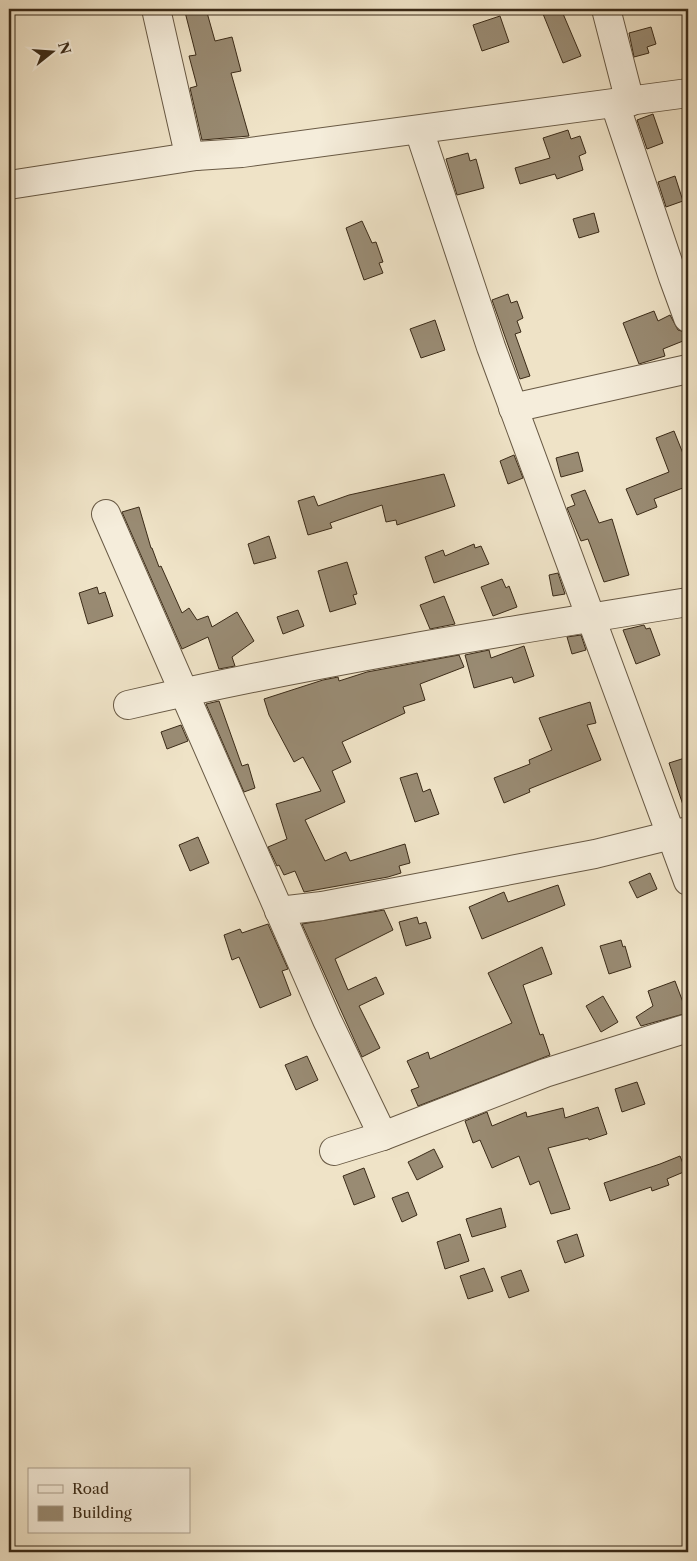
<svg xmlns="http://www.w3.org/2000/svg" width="697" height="1561" font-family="'Libre Caslon Text',serif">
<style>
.building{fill:#998b73;stroke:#3b2b18}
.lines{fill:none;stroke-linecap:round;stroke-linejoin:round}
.minor-casing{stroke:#685944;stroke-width:30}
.minor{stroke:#f5eddb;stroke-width:28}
</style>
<rect width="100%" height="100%" fill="#efe3c7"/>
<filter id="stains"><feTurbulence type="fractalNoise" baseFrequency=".004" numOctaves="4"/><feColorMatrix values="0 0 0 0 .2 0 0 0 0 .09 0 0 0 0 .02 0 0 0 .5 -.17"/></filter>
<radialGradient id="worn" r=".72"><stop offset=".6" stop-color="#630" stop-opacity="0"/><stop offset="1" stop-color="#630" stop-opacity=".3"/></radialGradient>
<g class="building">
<path d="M196 9H206L215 41 232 37 241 71 231 73 249 136 202 140 190 88 197 86 189 56 196 55 185 12Z"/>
<path d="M541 9H561L581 56 563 63Z"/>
<path d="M500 16 509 42 482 51 473 25Z"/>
<path d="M651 27 656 44 647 47 649 53 634 57 629 33Z"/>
<path d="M653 114 663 143 647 149 637 120Z"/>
<path d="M568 130 571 139 580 136 586 153 579 156 583 170 557 179 555 174 520 184 515 168 550 158 543 138Z"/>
<path d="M468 153 470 161 476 159 484 188 457 195 446 159Z"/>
<path d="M675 176 683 201 666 207 658 182Z"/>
<path d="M594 213 599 232 579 238 573 219Z"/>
<path d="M362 221 372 243 376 242 383 262 379 263 383 273 364 280 346 228Z"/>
<path d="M508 294 511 303 517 301 523 318 517 321 521 332 515 334 530 376 520 379 492 300Z"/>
<path d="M654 311 658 321 670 315 678 330 688 333V339L663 349 665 356 639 364 623 323Z"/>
<path d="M435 320 445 350 421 358 410 329Z"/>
<path d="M674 431 688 466V486L654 499 657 507 637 515 626 489 669 472 656 438Z"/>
<path d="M578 452 583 471 561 477 556 458Z"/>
<path d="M514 455 523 478 508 484 500 461Z"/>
<path d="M444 474 455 506 397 525 396 520 386 522 382 505 330 523 332 528 308 535 298 501 314 496 318 506 349 495Z"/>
<path d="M585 490 599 523 612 519 629 575 604 582 588 539 581 541 567 508 575 505 571 495Z"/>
<path d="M139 507 151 548H152L159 567 161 566 182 613 189 608 197 620 208 616 212 627 237 612 254 641 232 657 235 666 219 669 208 637 182 649 122 512Z"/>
<path d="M269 536 276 558 254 564 248 544Z"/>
<path d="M474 544 475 548 481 546 489 564 434 583 425 557 443 550 445 556Z"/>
<path d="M347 562 357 594 353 595 356 604 330 612 318 571Z"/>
<path d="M558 573 565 594 553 596 549 575Z"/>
<path d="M502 579 506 588 509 586 517 607 493 616 481 587Z"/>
<path d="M97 587 99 594 105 592 113 616 88 624 79 593Z"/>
<path d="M444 596 455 624 430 629 420 605Z"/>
<path d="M298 610 304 626 283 634 277 617Z"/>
<path d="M644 625 646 629 650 628 660 655 636 664 623 630Z"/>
<path d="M581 635 586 650 572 654 567 637Z"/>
<path d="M524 646 534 676 514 683 512 677 474 688 465 655 489 650 491 658Z"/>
<path d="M459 655 464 667 420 684 425 700 403 707 405 713 342 742 351 762 332 771 345 802 305 820 325 861 346 852 350 861 405 844 410 863 399 866 401 873 388 877 304 892 295 871 284 875 279 865 277 866 268 847 287 839 276 804 321 791 303 757 294 762 269 715 264 699 323 680 338 677 339 681 367 672Z"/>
<path d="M219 701 242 766 248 764 255 788 244 792 206 704Z"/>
<path d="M590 702 596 723 587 725 601 760 529 789 530 792 504 803 494 778 530 764 529 760 552 750 539 718Z"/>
<path d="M181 725 188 741 167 749 161 732Z"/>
<path d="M688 757V810L685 811 669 763Z"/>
<path d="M417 773 423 792 430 789 439 814 415 822 400 778Z"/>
<path d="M198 837 209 863 190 871 179 845Z"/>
<path d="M650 873 657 889 637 898 629 882Z"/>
<path d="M558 885 565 905 482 939 469 907 504 892 508 902Z"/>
<path d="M384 910 393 930 335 959 348 990 376 977 384 994 359 1006 380 1048 362 1057 302 924Z"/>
<path d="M417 917 419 924 426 922 431 938 406 946 399 922Z"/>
<path d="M268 924 288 969 282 971 291 995 260 1008 239 957 232 960 224 935 240 929 242 933Z"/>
<path d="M621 940 623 947 625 946 631 967 609 974 600 946Z"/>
<path d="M542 947 552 974 523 985 540 1035 543 1034 550 1055 418 1106 411 1090 419 1087 407 1061 428 1052 430 1059 512 1023 488 973Z"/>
<path d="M675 981 687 1013 641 1026 636 1017 653 1006 648 991Z"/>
<path d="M603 996 618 1022 601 1032 586 1006Z"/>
<path d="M307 1056 318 1080 296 1090 285 1065Z"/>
<path d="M637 1082 645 1104 622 1112 615 1089Z"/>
<path d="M598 1107 607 1134 589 1140 588 1138 548 1148 570 1209 551 1214 539 1181 530 1185 519 1156 492 1168 480 1140 473 1143 465 1121 487 1112 492 1126 526 1112 527 1117 563 1108 565 1118Z"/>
<path d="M434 1149 443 1167 417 1180 408 1162Z"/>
<path d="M680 1156 686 1171 667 1179 669 1185 652 1191 651 1187 610 1201 604 1183 660 1164Z"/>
<path d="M364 1168 375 1197 354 1205 343 1176Z"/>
<path d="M408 1192 417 1215 402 1222 392 1198Z"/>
<path d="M501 1208 506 1227 472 1237 466 1219Z"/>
<path d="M460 1234 469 1261 445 1269 437 1242Z"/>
<path d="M577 1234 584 1256 565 1263 557 1241Z"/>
<path d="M484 1268 493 1291 468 1299 460 1276Z"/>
<path d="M521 1270 529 1291 509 1298 501 1277Z"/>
</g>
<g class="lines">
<defs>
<g id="minor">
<path d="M156 9 188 150 196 156"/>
<path d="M606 9 630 102"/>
<path d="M615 104 673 277 688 318"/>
<path d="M419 130 491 347 688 881"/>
<path d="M9 185 196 156 242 153 688 93"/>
<path d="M513 408 688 369"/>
<path d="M106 514 327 1020 383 1136"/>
<path d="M128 705C313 662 501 632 688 602"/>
<path d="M279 911 322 906 595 854 688 831"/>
<path d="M334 1151 383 1136 545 1073 688 1028"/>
</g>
</defs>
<use href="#minor" class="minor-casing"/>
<use href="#minor" class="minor"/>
</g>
<rect width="697" height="1561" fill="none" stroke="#efe3c7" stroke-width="30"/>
<rect x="10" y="10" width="677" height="1541" fill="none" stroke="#3b2b18" stroke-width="2.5"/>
<rect x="15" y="15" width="667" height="1531" fill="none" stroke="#3b2b18"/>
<rect x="28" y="1468" width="162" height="65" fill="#f5eddb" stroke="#ab9f8d"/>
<rect x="38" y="1485" width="25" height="8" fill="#f5eddb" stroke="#ab9f8d"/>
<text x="72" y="1494" font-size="15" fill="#3b2b18">Road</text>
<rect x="38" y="1506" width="25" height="15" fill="#998b73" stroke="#ab9f8d"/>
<text x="72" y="1518" font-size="15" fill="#3b2b18">Building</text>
<g transform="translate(52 52) rotate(73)" stroke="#f5eddb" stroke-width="4" paint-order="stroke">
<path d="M0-4L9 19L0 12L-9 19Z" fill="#3b2b18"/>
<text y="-8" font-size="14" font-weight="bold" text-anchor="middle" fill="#3b2b18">N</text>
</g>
<rect width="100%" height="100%" filter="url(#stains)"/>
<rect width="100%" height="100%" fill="url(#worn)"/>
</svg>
